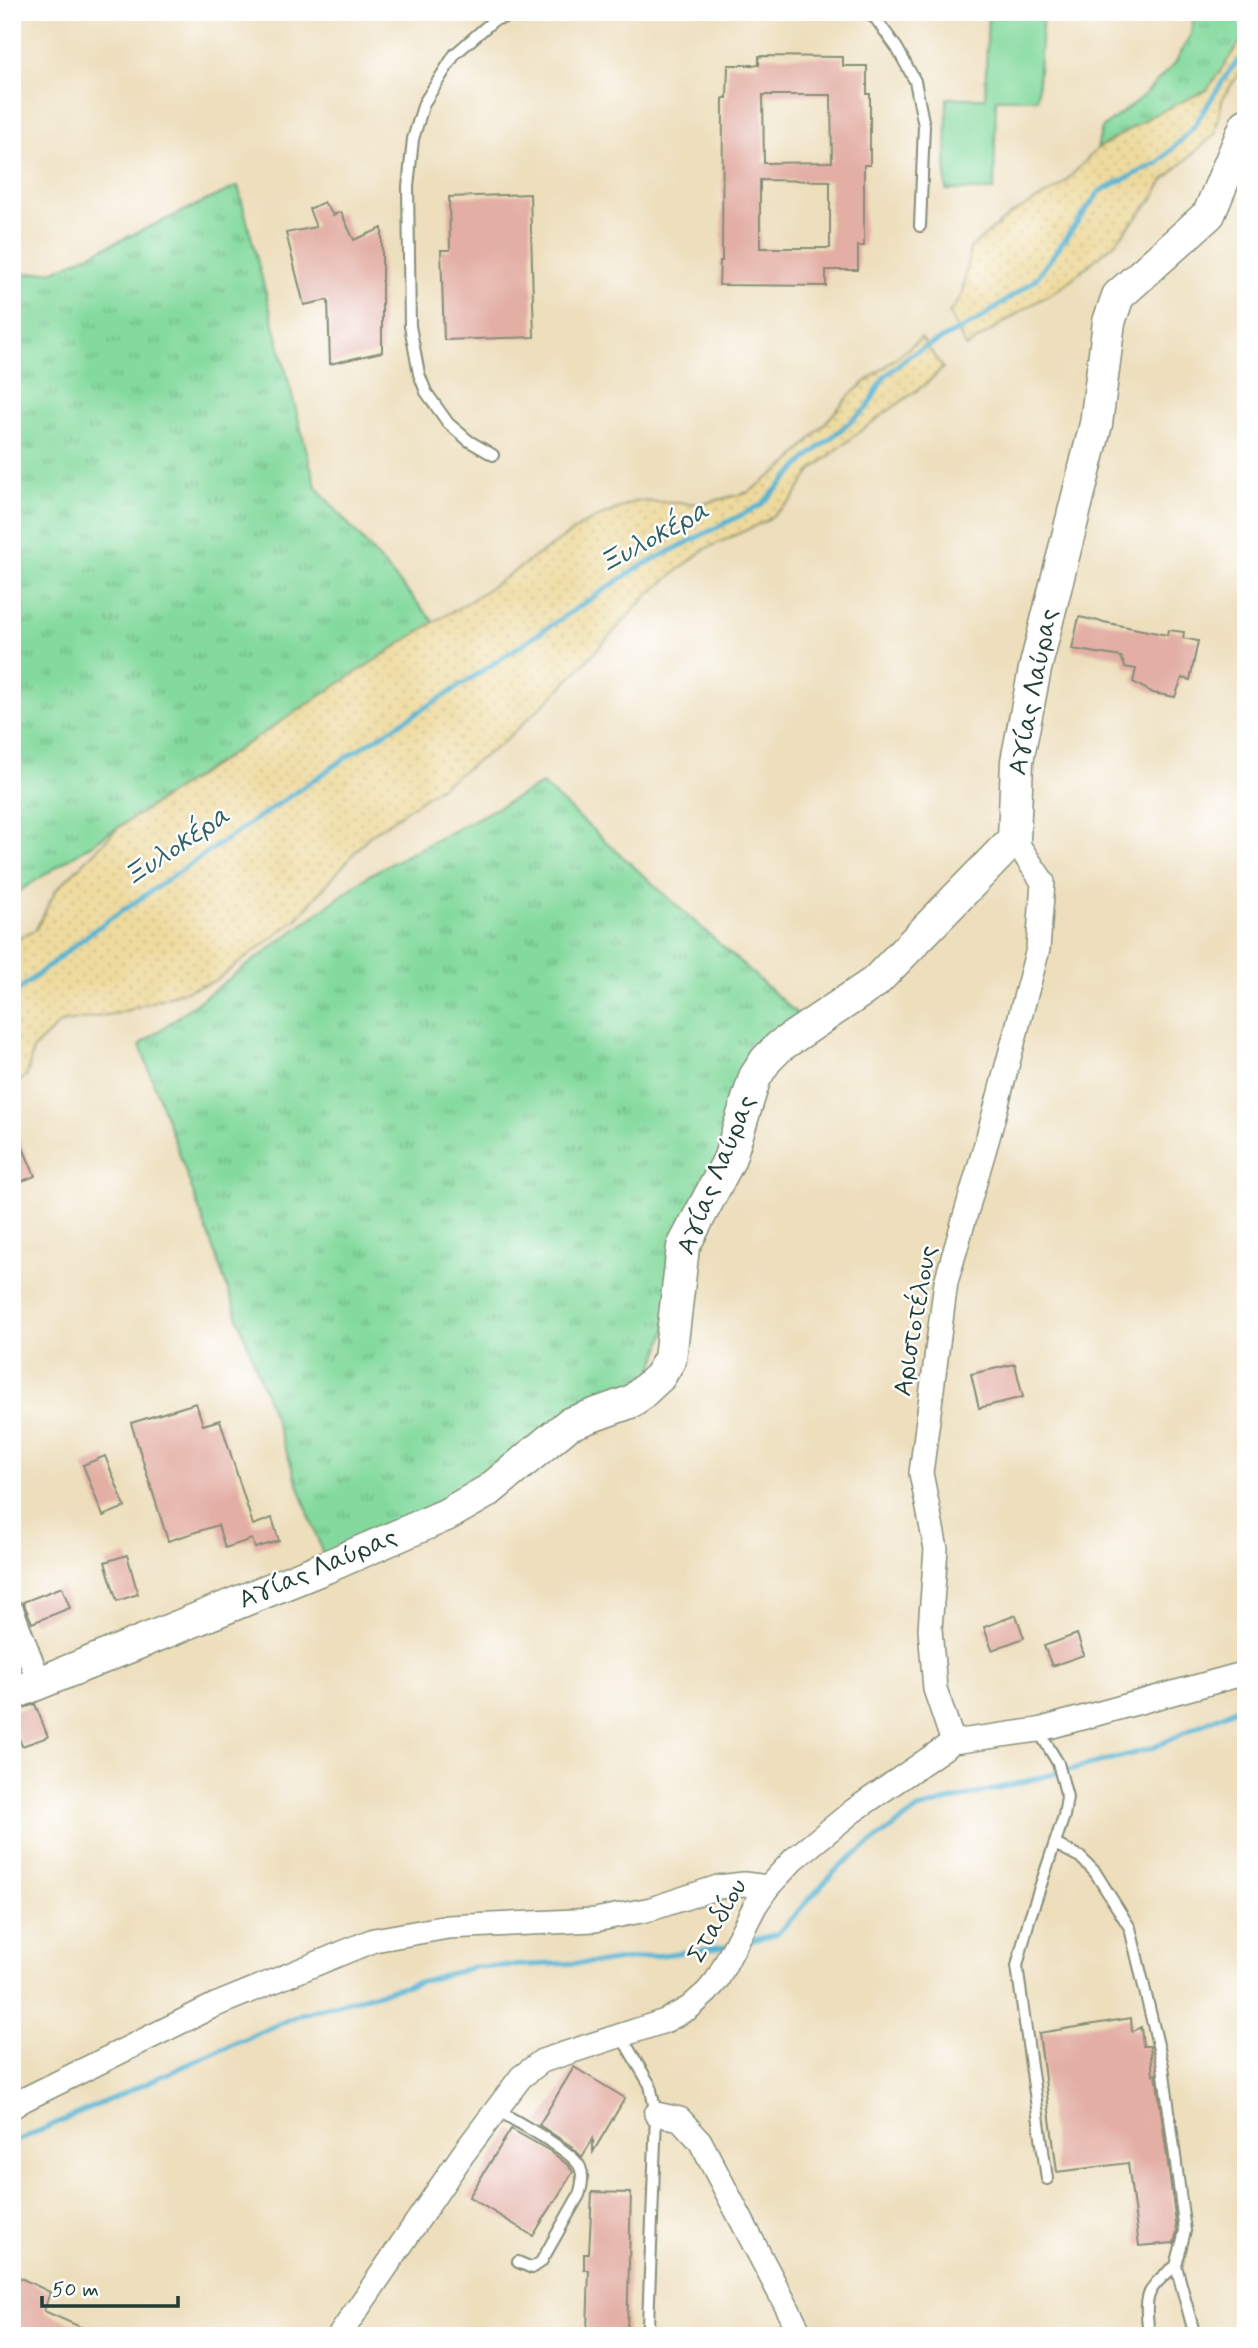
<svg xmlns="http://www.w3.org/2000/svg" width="1258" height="2348" font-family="Mynerve,sans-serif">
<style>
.grass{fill:url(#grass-tufts);stroke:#528c69;stroke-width:2}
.sand{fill:url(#sand-dots);stroke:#868c69;stroke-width:2}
.pitch{fill:#84da9e;stroke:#528c69;stroke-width:2}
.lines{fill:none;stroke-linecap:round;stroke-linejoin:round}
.stream{stroke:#54b4d3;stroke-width:5}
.building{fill:#e3afa4;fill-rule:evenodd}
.lane-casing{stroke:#868e78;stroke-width:14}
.street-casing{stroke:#868e78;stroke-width:26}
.secondary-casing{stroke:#868e78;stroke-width:35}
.lane{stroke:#fff;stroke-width:10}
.street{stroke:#fff;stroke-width:23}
.secondary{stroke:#fff;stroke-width:32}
.labels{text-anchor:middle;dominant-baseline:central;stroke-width:5;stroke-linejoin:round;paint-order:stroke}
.street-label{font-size:26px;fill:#1f3d34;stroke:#fff}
.water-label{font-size:28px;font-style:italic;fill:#2f6164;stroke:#fff}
</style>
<defs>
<pattern id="grass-tufts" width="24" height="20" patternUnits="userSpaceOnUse" patternTransform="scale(1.75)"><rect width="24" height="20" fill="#84da9e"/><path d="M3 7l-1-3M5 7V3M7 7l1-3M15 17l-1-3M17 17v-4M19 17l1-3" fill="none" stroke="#6bb282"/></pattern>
<pattern id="sand-dots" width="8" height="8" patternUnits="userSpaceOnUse" patternTransform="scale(1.75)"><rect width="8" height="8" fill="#eeda9e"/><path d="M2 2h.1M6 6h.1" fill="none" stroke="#ccbc89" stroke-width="1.8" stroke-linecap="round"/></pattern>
</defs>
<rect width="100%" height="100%" fill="#fff"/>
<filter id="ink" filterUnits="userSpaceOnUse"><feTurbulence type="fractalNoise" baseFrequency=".0143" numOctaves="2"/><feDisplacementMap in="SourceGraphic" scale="14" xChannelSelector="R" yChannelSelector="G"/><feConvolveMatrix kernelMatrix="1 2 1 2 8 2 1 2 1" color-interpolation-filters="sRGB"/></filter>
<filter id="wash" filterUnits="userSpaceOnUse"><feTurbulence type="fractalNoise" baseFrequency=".00686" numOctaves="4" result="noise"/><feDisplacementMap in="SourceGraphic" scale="28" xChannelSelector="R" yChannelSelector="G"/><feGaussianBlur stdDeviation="1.57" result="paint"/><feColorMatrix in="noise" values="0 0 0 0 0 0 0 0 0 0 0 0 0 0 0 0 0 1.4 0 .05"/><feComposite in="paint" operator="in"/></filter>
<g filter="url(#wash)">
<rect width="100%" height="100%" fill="#eddebc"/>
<g class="grass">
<path d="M1195 12H1246V34L1207 90 1152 116 1097 149 1102 128 1142 97 1175 63 1191 34Z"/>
<path d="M238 186 316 487 434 622 12 896V275L54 271Z"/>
<path d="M542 784 804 1020 756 1056 652 1372 482 1480 326 1562 140 1045 369 875Z"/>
</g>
<g class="sand">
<path d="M1246 34V64L1223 97 1215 134 1164 180 1152 200 1114 244 1061 288 1026 308 966 347 949 313 962 295 970 248 1010 215 1061 186 1097 149 1152 116 1207 90Z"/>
<path d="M921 338 943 368 927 383 859 432 812 470 792 500 766 521 703 550 648 595 562 687 500 745 368 837 296 920 215 981 119 1013 60 1023 33 1049 27 1076 12 1086V942L36 929 56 890 118 828 434 622 467 603 587 522 636 501 702 504 749 492 790 462 853 392Z"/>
</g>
<path class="pitch" d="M988 12H1043L1037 99H996L994 190H946L947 98H985Z"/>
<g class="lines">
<g class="stream">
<path d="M12 995 94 930 353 753 455 689 639 567 761 505 809 456 867 408 884 377 910 355 979 320 1035 280 1100 191 1158 163 1192 129 1228 73 1246 51"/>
<path d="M745 1942 777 1934 841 1865 918 1809 1150 1749 1246 1704"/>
<path d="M12 2143 301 2014 474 1967 607 1962 725 1947"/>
</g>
</g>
<g id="blocks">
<g class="building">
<path d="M759 56 843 57V66H867V94H870V165H864V246H858V270H826V286L719 285 720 261H722L723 98H727L728 65H759ZM763 95H831L832 162 764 163ZM760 180 830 181V248H760Z"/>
<path d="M530 194 534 337 444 340 441 250H450L449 197Z"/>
<path d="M324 202 333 215 341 212 354 240 382 228V352L330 364 328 300 304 305 286 233 316 227 309 209Z"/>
<path d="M1079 617 1167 635 1168 630 1184 632 1183 638 1198 641 1190 680 1182 678 1175 697 1153 693 1133 682 1136 669 1125 667 1121 657 1072 649Z"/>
<path d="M12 1122 35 1176 12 1185Z"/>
<path d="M1015 1364 1023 1397 979 1408 971 1374Z"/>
<path d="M196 1403 203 1425 220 1420 253 1525 272 1518 279 1541 255 1548 252 1539 225 1548 218 1525 168 1541 131 1423Z"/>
<path d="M105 1456 125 1507 103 1516 83 1465Z"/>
<path d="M127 1555 138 1594 117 1601 105 1562Z"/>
<path d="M62 1587 70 1608 32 1623 23 1602Z"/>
<path d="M1016 1615 1024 1638 992 1650 984 1627Z"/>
<path d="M1077 1634 1084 1655 1052 1666 1044 1646Z"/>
<path d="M35 1704 48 1737 22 1746 12 1721V1712Z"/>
<path d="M1131 2018 1132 2031 1141 2027 1143 2046H1150L1153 2075 1156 2074 1177 2231 1174 2243 1139 2246 1128 2163 1057 2172 1039 2033Z"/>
<path d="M574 2067 625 2098 593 2152V2139L582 2157 571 2146 539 2125Z"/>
<path d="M511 2129 550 2151 569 2166 573 2172 533 2236 469 2197Z"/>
<path d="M592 2192 631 2193 627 2332 587 2331 589 2270H584V2254H589Z"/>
<path d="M12 2274 50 2292 44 2311 101 2336H12Z"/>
</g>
</g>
</g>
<g filter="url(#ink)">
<use href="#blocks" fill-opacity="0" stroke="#868e78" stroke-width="2"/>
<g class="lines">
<defs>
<g id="lane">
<path d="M866 12 876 19 897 48 915 81 924 126 920 226"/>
<path d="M493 455 469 441 448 423 426 392 419 374 410 326 408 187 413 139 424 103 455 54 494 20 526 12"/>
<path d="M1038 1730 1058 1763 1067 1797 1064 1816 1029 1920 1017 1966 1047 2179"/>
<path d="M1055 1844 1080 1857 1095 1872 1130 1928 1163 2066 1185 2231 1176 2266 1195 2336"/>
<path d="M621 2036 650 2085 656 2114 648 2325 654 2336"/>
<path d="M496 2109C514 2121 572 2150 580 2167 584 2176 582 2186 579 2195L541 2262 532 2268 518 2262"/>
<path d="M1149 2336C1145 2298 1143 2290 1176 2266"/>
</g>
<g id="street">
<path d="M12 1611 40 1684"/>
<path d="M953 1742 935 1689 930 1629 936 1549 921 1473 946 1282 990 1130 1038 949 1043 882 1014 839"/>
<path d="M12 2107 23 2100 213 2006 374 1940 448 1927 595 1920 651 1909 718 1887 744 1884 768 1887"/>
<path d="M656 2114 680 2119 700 2141 802 2336"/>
<path d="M339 2336 463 2154 521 2077 542 2061 665 2021 689 2008 707 1992 717 1980 755 1906 768 1887 794 1859 853 1811 953 1742 1038 1730 1246 1673"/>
</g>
<path id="secondary" d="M12 1694 326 1567 446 1515 488 1491 569 1424 633 1401 659 1377 670 1359 683 1247 729 1160 755 1077 766 1060 780 1046 875 982 1014 839 1017 761 1035 669 1096 424 1109 322 1118 296 1209 214 1246 125"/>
</defs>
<use href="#lane" class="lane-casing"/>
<use href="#street" class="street-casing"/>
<use href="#secondary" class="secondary-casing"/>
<use href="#lane" class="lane"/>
<use href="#street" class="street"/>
<use href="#secondary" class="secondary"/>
</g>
</g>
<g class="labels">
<g class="street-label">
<text transform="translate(1034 692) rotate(-79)">Αγίας Λαύρας</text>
<text transform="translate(717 1175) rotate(-68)">Αγίας Λαύρας</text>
<text transform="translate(916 1321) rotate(-80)">Αριστοτέλους</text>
<text transform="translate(318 1569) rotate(-23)">Αγίας Λαύρας</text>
<text transform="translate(718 1921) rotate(-60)">Σταδίου</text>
</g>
<g class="water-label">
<text transform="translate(654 538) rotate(-29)">Ξυλοκέρα</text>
<text transform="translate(177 847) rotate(-34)">Ξυλοκέρα</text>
</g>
</g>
<rect width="1258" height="2348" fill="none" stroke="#fff" stroke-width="42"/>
<path d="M42 2296v10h136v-10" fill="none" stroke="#1f3d34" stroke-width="3.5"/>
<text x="52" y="2296" font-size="21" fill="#1f3d34" stroke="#ffffff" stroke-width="5" paint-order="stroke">50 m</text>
</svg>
